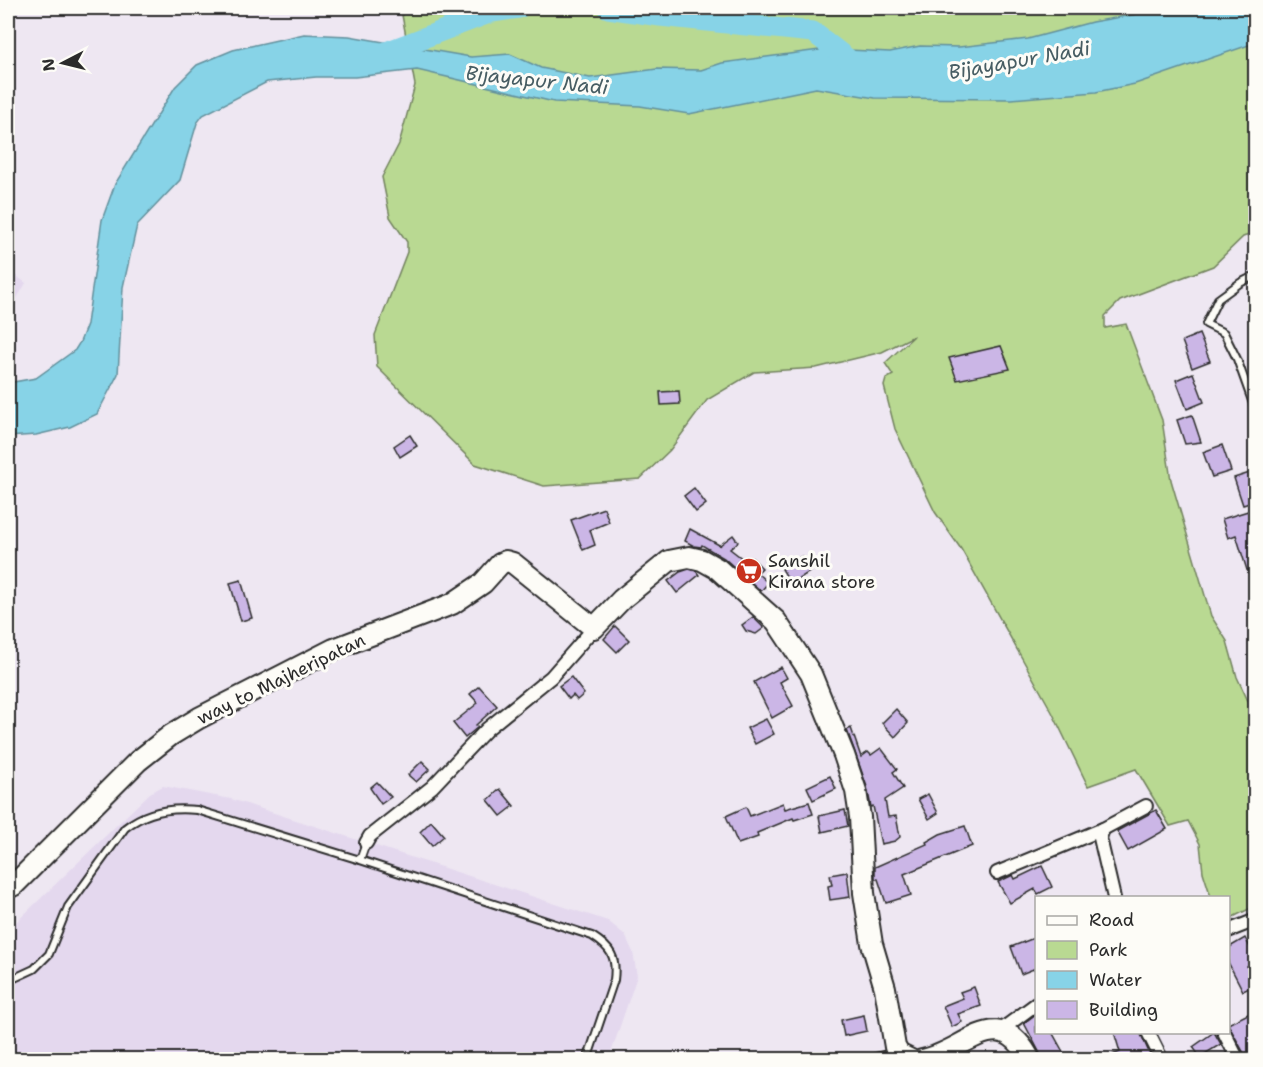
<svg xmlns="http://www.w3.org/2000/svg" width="1263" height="1067" font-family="'Shantell Sans',sans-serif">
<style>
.built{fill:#e4d8ee}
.green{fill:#b9d992;stroke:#72825e;stroke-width:1.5}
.water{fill:#87d3e7;stroke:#62909c;stroke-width:1.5}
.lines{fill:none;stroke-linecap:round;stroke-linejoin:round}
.river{stroke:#87d3e7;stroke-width:21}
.building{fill:#cbb6e6;stroke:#2b2b2b;stroke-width:1.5}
.service-casing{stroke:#2b2b2b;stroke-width:10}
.minor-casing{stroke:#2b2b2b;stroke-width:16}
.primary-casing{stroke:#2b2b2b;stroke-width:24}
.service{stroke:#fdfcf7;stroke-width:6}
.minor{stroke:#fdfcf7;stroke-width:12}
.primary{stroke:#fdfcf7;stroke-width:20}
.labels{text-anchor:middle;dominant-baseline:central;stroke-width:6;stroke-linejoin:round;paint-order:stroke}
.poi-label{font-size:18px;fill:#2b2b2b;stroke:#fdfcf7;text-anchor:start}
.street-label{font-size:18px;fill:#2b2b2b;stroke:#fdfcf7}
.water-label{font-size:20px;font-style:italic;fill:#475d63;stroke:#fdfcf7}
</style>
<rect width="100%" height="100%" fill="#eee7f2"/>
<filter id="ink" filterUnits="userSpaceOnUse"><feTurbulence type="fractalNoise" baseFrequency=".0167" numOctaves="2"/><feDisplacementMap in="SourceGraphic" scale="12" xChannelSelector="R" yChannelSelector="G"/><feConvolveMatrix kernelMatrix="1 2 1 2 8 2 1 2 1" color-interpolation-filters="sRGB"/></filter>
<g filter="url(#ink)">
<g class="built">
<path d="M8 270 26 283 8 313Z"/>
<path d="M163 786 231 799 608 921 625 935 633 952 637 976 609 1059 8 1060V930L150 793Z"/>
</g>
<path class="green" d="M405 8H1255V233L1243 237 1213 266 1120 301 1105 316V328L1126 324 1162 420 1171 480 1211 616 1227 641 1237 677 1255 716V906L1229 919 1228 898 1211 897 1203 872 1200 844 1188 821 1170 826 1136 769 1088 786 1052 712 961 549 935 512 895 429 884 386 886 379 893 375 885 363 914 336 882 352 816 368 754 372 707 400 670 450 640 479 544 486 475 464 377 367 375 335 407 252V242L390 217 382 177 399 144 415 85 402 15Z"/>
<path class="water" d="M1172 8H1255V43L1135 84 1096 92 1011 99 875 98 816 88 689 114 640 106 554 102 417 70 355 77H316L267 82 203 115 197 123 180 180 137 225 123 287 118 374 97 414 70 427 36 435 8 437V383L36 378 75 350 80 342 87 324 102 220 115 184 175 87 197 65 233 50 304 34 349 36 471 57 510 54 541 68 590 78 657 69 701 70 722 63 827 49 890 52 920 46 959 47 1028 39 1092 22Z"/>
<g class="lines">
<g class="river">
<path d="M608 8 660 16 813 32 858 67"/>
<path d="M378 55 492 12 519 8"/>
</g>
</g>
<g class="building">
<path d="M1199 334 1210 361 1192 368 1182 341Z"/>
<path d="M1001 346 1010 369 957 380 949 358Z"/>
<path d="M1193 373 1204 402 1187 409 1176 380Z"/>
<path d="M679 391 680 404 661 405 660 392Z"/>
<path d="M1192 415 1201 442 1185 444 1177 420Z"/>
<path d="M410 435 417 446 400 457 394 446Z"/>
<path d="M1222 445 1231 471 1212 477 1203 452Z"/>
<path d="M1253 472 1256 481V501L1243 505 1234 478Z"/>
<path d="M694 488 706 504 696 512 684 496Z"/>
<path d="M604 508 609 522 590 530 595 545 583 550 571 520Z"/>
<path d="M1248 511 1256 532V568L1247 570 1236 535 1228 538 1222 519Z"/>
<path d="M690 529 721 546 720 545 733 535 738 542 730 549 747 562 752 558 762 568 757 573 768 583 761 591 724 558 702 545 701 547 694 546 685 541Z"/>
<path d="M802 556 811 571 791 584 782 569Z"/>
<path d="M689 569 696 571 699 575 677 593 668 581 680 572Z"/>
<path d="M241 580 252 618 241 621 230 583Z"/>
<path d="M753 617 764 628 756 634 746 631 742 625Z"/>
<path d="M615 626 629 640 617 652 604 639Z"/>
<path d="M781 667 787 678 780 682 793 706 772 718 754 682Z"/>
<path d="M571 677 584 694 577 700 573 695 569 699 559 686Z"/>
<path d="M479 686 497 706 476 725 478 727 465 738 453 723 478 703 470 694Z"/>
<path d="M896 709 908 723 895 737 882 723Z"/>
<path d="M766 719 774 734 755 744 747 728Z"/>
<path d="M851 728 861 757 868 752 871 755 881 748 897 769 893 772 903 788 885 800 888 817 896 816 900 837 895 841 881 844 873 806 871 807 867 787 847 730Z"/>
<path d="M422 761 430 769 416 782 408 775Z"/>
<path d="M830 776 836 789 813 800 807 787Z"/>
<path d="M377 782 391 797 381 804 370 788Z"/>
<path d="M500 789 514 806 501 816 488 800Z"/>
<path d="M928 794 938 813 929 819 918 799Z"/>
<path d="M809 802 813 814 794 820 793 818 757 833 758 837 738 844 726 816 746 807 750 816 783 803 785 809Z"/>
<path d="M845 810 848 826 822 832 819 816Z"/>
<path d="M1156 810 1167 829 1128 851 1117 831Z"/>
<path d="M431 821 444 836 432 846 420 832Z"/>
<path d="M965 826 972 846 904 874 911 895 886 903 878 879H875V867L927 844 926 842 940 834Z"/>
<path d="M1042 866 1052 887 1038 894 1035 889 1010 903 998 882 1013 875 1015 879Z"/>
<path d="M847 872 850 897 830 900 828 886 832 885 830 875Z"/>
<path d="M1034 938 1036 945V968L1021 974 1011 947Z"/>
<path d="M1245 938 1256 958V962L1247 966 1256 985 1243 991 1228 962V948Z"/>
<path d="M974 987 981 1006 958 1014 962 1022 952 1027 943 1006 963 998 960 992Z"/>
<path d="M1250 1013 1256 1024V1049L1245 1055 1228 1024Z"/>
<path d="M1036 1014V1032H1052L1067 1059H1043L1024 1023Z"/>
<path d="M864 1015 867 1031 844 1036 841 1020Z"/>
<path d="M1114 1032H1140L1151 1057 1145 1059H1102L1120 1052Z"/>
<path d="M1214 1032 1221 1044 1200 1057 1193 1047Z"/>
</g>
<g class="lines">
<defs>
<g id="service">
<path d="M1256 275 1240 283 1218 299 1206 324 1224 333 1237 359 1256 412"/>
<path d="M360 860 366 843"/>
<path d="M8 981 34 969 49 954 68 907 125 828C146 811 170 807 197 810L360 860 592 936C611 948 617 957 614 980L587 1060"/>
</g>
<g id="minor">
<path d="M1103 829 1146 806"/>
<path d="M366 843 370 836 432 787 487 729 551 677 594 628"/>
<path d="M997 873 1103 829 1100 838 1114 898"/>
<path d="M1228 931 1256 920"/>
<path d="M1001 1030 1036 1004"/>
<path d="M1148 1032 1162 1060"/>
<path d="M1224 1032 1238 1060"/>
<path d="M876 1060 899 1054"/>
</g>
<g id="primary">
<path d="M8 888 14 885 138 761 171 735 199 718 334 649 452 604 483 583 500 564 506 561 513 563 594 628 622 599 669 561 689 557 702 560 718 569 776 621 811 674 844 755 856 791 860 817 864 893 872 944 885 988 895 1047 899 1054 911 1060"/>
<path d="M922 1060C964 1053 999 999 1030 1060"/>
</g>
</defs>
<use href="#service" class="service-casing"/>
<use href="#minor" class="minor-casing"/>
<use href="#primary" class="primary-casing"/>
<use href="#service" class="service"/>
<use href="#minor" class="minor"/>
<use href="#primary" class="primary"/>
</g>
</g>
<defs>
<symbol id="supermarket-disc" viewBox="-11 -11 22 22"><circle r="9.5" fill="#c8321e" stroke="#fdfcf7"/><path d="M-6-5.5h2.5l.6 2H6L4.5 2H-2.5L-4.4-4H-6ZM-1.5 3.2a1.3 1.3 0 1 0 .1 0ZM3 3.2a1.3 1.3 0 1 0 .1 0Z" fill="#fff"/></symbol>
</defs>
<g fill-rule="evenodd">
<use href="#supermarket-disc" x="734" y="556" width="30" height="30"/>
</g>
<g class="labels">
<g class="poi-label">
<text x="768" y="561">Sanshil<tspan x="768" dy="21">Kirana store</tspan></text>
</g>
<g class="street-label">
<text transform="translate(281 679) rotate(-26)">way to Majheripatan</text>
</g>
<g class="water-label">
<text transform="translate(1019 60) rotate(-10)">Bijayapur Nadi</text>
<text transform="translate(537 80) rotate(6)">Bijayapur Nadi</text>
</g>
</g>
<rect width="1263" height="1067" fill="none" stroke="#fdfcf7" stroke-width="30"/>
<rect x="15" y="15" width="1233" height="1037" fill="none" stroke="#2b2b2b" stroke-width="2" filter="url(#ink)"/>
<rect x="1035" y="896" width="195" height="138" fill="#fdfcf7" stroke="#a9a8a5" stroke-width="1.5"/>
<rect x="1047" y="916" width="30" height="9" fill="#fdfcf7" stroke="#a9a8a5" stroke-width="1.5"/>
<text x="1089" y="926" font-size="18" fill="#2b2b2b">Road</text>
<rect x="1047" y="941" width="30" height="18" fill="#b9d992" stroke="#a9a8a5" stroke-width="1.5"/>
<text x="1089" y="956" font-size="18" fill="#2b2b2b">Park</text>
<rect x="1047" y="971" width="30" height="18" fill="#87d3e7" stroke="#a9a8a5" stroke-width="1.5"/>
<text x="1089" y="986" font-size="18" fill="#2b2b2b">Water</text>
<rect x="1047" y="1001" width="30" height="18" fill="#cbb6e6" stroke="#a9a8a5" stroke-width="1.5"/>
<text x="1089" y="1016" font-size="18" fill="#2b2b2b">Building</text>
<g transform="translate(63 63) rotate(263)" stroke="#fdfcf7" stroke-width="4.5" paint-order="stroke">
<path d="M0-4.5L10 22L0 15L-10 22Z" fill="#2b2b2b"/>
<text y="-9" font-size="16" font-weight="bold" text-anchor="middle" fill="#2b2b2b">N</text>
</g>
</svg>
